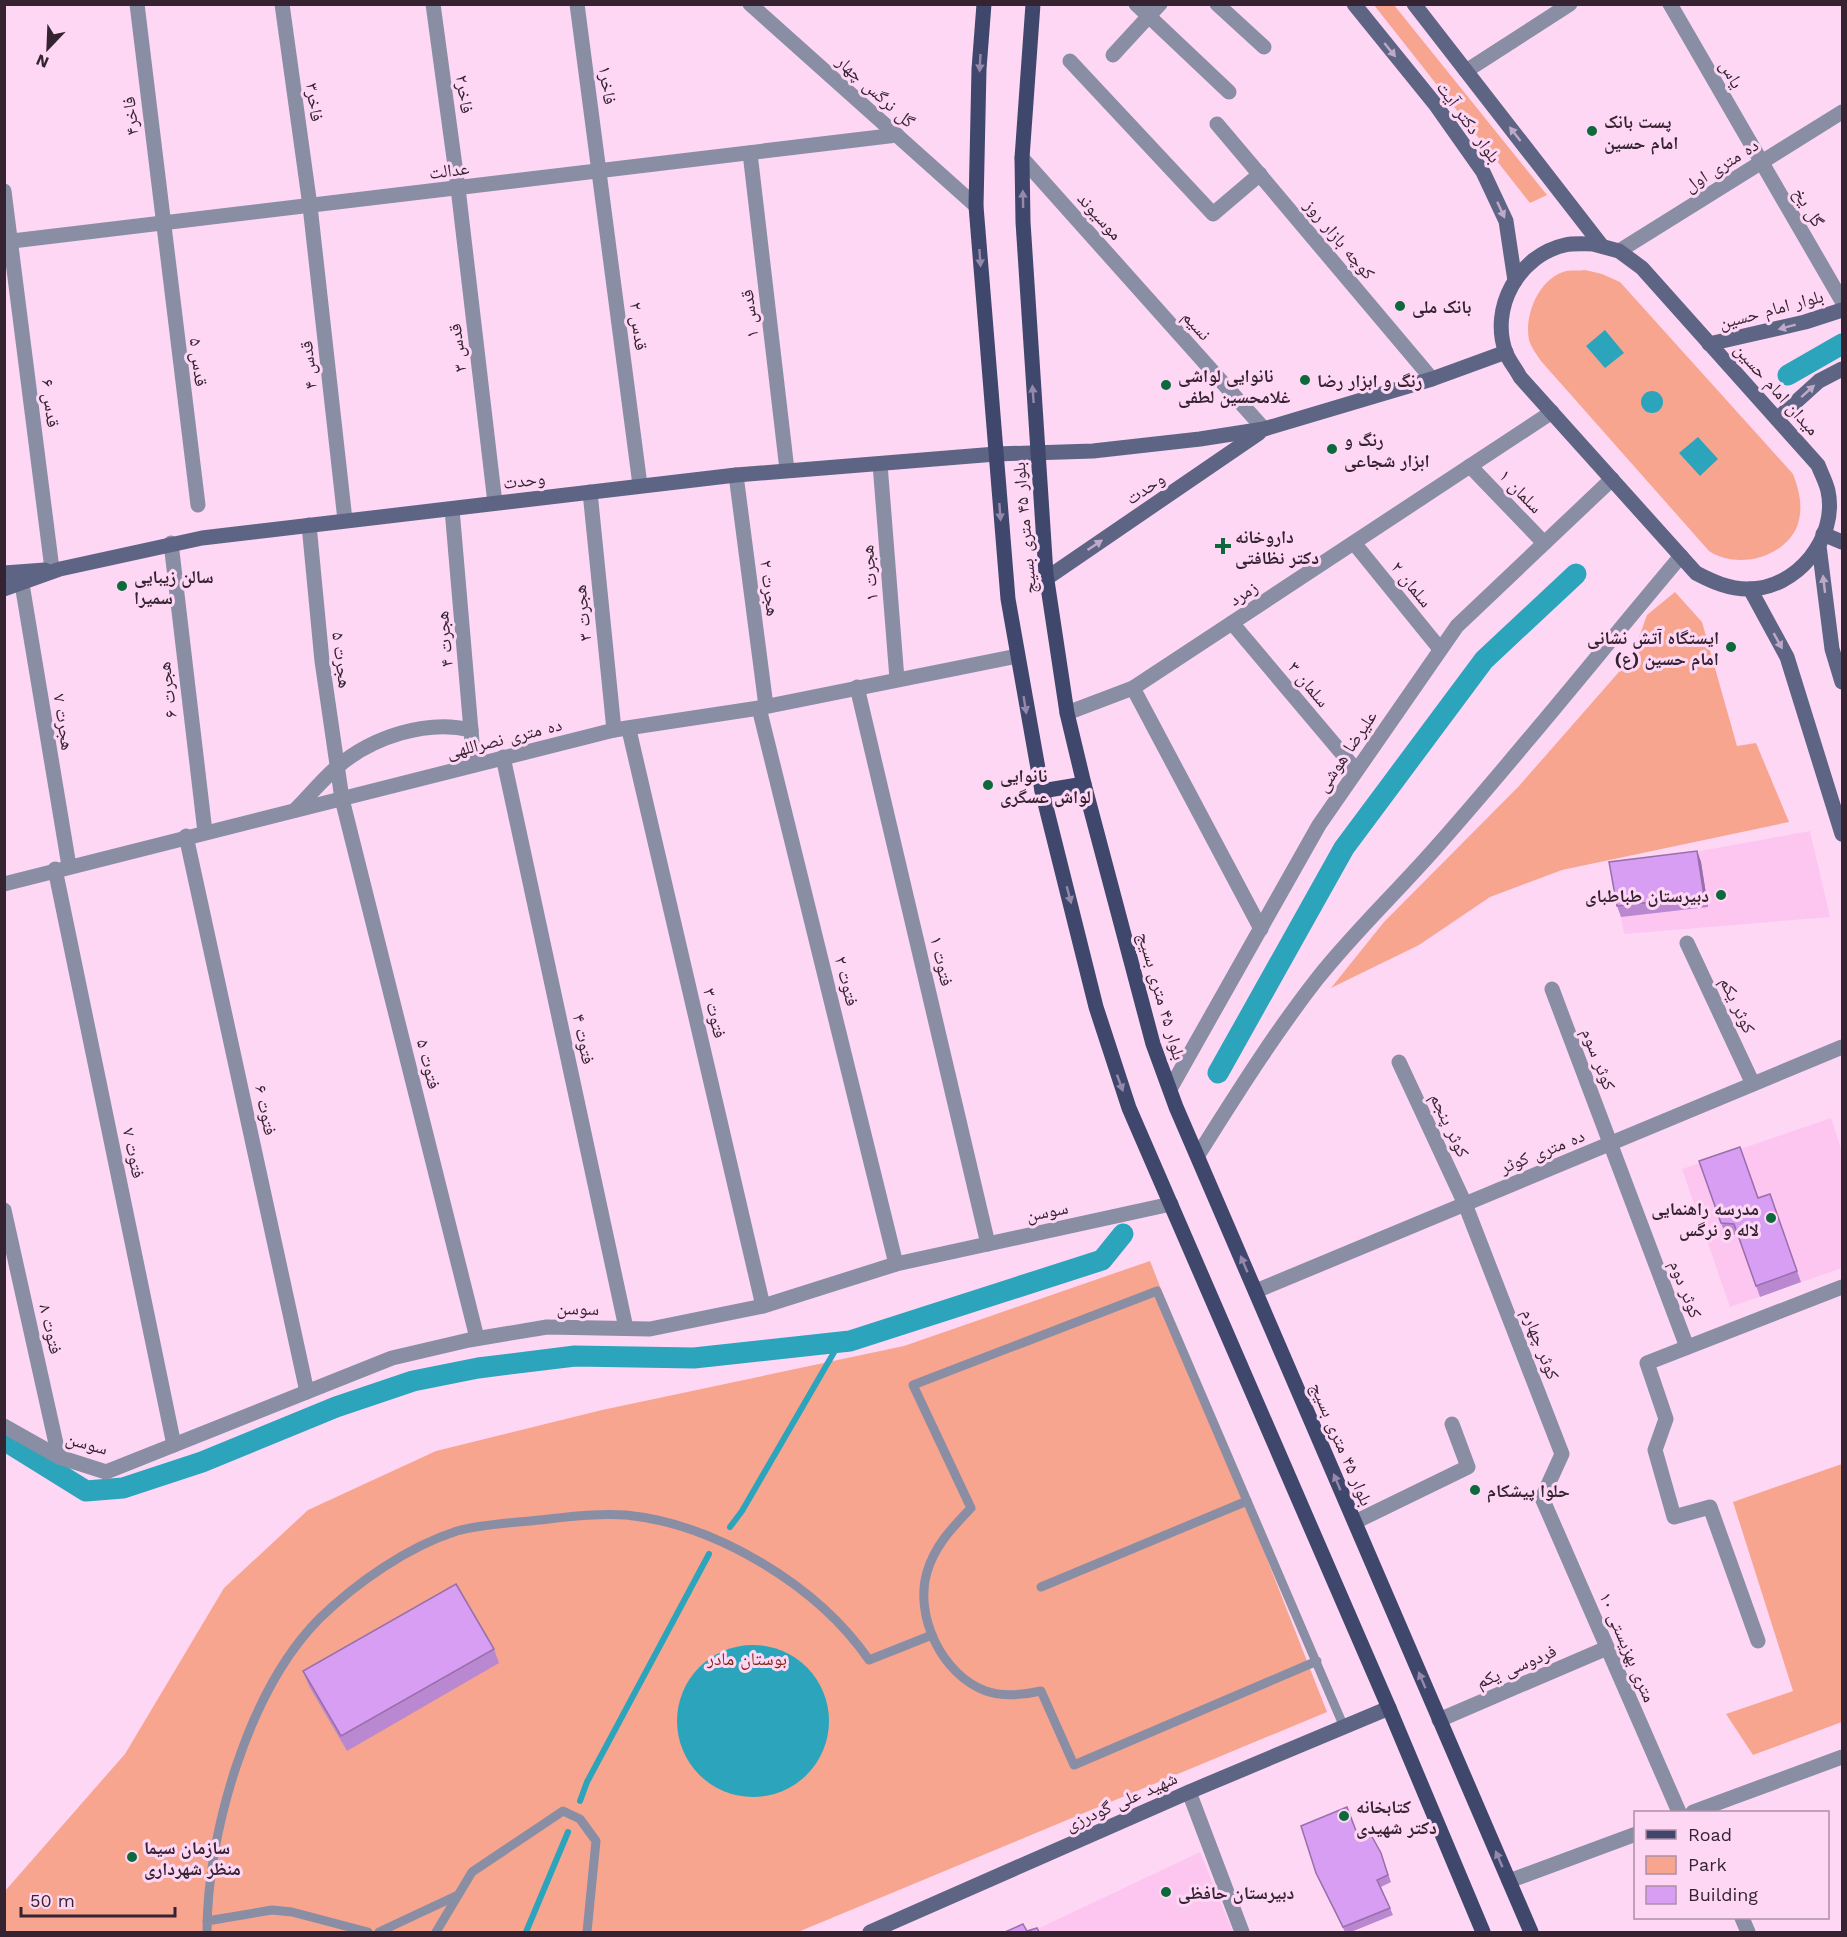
<svg xmlns="http://www.w3.org/2000/svg" width="1847" height="1937" font-family="'Work Sans','Noto Naskh Arabic',sans-serif">
<style>
.built{fill:#fdc6f0}
.green{fill:#f8a590}
.water{fill:#2ba4bc}
.lines{fill:none;stroke-linecap:round;stroke-linejoin:round}
.stream{stroke:#2ba4bc;stroke-width:6}
.canal{stroke:#2ba4bc;stroke-width:21}
.lane{stroke:#898ea4;stroke-width:9}
.street{stroke:#898ea4;stroke-width:15}
.secondary{stroke:#5e6584;stroke-width:15}
.primary{stroke:#40476c;stroke-width:15}
.wall{fill:#ba88d1}
.shaded-wall{fill:#976faa}
.building{fill:#d89ef3;stroke:#976faa;stroke-width:1.5}
.oneway{fill:#bea9c8}
.oneway2{fill:#9688aa}
.poi-dot{fill:#0d683b;stroke:#fed7f5;stroke-width:2}
.labels{text-anchor:middle;dominant-baseline:central;stroke-width:6;stroke-linejoin:round;paint-order:stroke}
.street-label{font-size:18px;fill:#352331;stroke:#fed7f5}
.poi-label{font-size:18px;font-weight:bold;fill:#352331;stroke:#fed7f5;text-anchor:start}
.park-label{font-size:18px;fill:#832710;stroke:#fed7f5}
</style>
<rect width="100%" height="100%" fill="#fed7f5"/>
<g class="built">
<path d="M1810 831 1830 917 1624 934 1612 867Z"/>
<path d="M1831 1118 1842 1152V1268L1730 1307 1682 1169Z"/>
<path d="M1200 1852 1233 1932H1031Z"/>
</g>
<g class="green">
<path d="M1374 5H1394L1547 195 1530 203Z"/>
<path d="M1585 270 1602 274 1620 282 1793 474C1800 492 1804 511 1796 529 1781 559 1736 569 1709 551L1541 361C1537 355 1531 347 1529 340 1524 315 1539 278 1566 271 1572 270 1579 271 1585 270Z"/>
<path d="M1675 592 1702 622 1737 746 1756 743 1789 822 1562 870 1490 897 1419 945 1331 988 1384 922 1519 786 1632 657 1647 615Z"/>
<path d="M1150 1261 1327 1712 798 1932H5V1891L125 1754 224 1588 308 1510 436 1451 602 1410 904 1346Z"/>
<path d="M1842 1464V1722L1753 1755 1726 1714 1793 1691 1733 1502Z"/>
</g>
<g class="water">
<path d="M1605 330 1624 353 1605 368 1586 346Z"/>
<circle cx="1652" cy="402" r="11"/>
<path d="M1698 437 1718 459 1700 476 1679 453Z"/>
<circle cx="753" cy="1721" r="76"/>
</g>
<g class="lines">
<g class="stream">
<path d="M730 1527 742 1511 840 1342"/>
<path d="M580 1801 587 1782 709 1554"/>
<path d="M526 1932 568 1832"/>
</g>
<g class="canal">
<path d="M1788 375 1842 344"/>
<path d="M1218 1073 1344 848 1484 660 1576 574"/>
<path d="M4 1440 86 1491 123 1488 202 1462 336 1407 413 1381 478 1368 575 1356 694 1358 850 1341 1102 1260 1123 1234"/>
</g>
<g class="lane">
<path d="M1041 1587 1247 1501"/>
<path d="M1317 1661 1074 1765 1041 1691C1023 1695 1003 1697 986 1691 942 1675 914 1616 927 1572 935 1545 952 1528 971 1508L913 1385 1157 1291 1344 1727"/>
<path d="M207 1921 272 1910 292 1912 368 1932"/>
<path d="M207 1932C207 1834 248 1691 319 1619 356 1583 407 1547 457 1531 483 1524 512 1523 539 1520 567 1517 597 1513 626 1515 716 1524 818 1586 869 1660L932 1635"/>
<path d="M379 1932 458 1895"/>
<path d="M436 1932 472 1872 563 1811 580 1819 596 1841 587 1932"/>
</g>
<g class="street">
<path d="M137 4 198 505"/>
<path d="M282 4 310 206 345 520"/>
<path d="M433 4 458 188 495 503"/>
<path d="M577 4 640 485"/>
<path d="M750 4 976 206"/>
<path d="M1136 4 1229 92"/>
<path d="M1217 4 1264 47"/>
<path d="M1670 4 1842 301"/>
<path d="M1113 55 1160 4"/>
<path d="M1070 61 1213 214 1260 174"/>
<path d="M1466 71 1570 4"/>
<path d="M1217 124 1432 379"/>
<path d="M750 153 787 470"/>
<path d="M1022 158 1264 429"/>
<path d="M4 191 52 569"/>
<path d="M4 242 897 135"/>
<path d="M1619 251 1842 112"/>
<path d="M880 464 897 679"/>
<path d="M1470 466 1544 543"/>
<path d="M736 475 766 706"/>
<path d="M590 492 614 730"/>
<path d="M452 509 474 765"/>
<path d="M309 525 322 661 342 799 477 1338"/>
<path d="M171 543 205 832"/>
<path d="M1354 543 1440 649"/>
<path d="M22 584 69 866"/>
<path d="M1232 623 1356 770"/>
<path d="M857 687 988 1244"/>
<path d="M1133 688 1261 929"/>
<path d="M759 708 896 1264"/>
<path d="M1067 713 1133 688 1552 412"/>
<path d="M629 730 763 1306"/>
<path d="M503 757 626 1328"/>
<path d="M295 810C309 796 322 780 337 767 372 737 427 719 471 730"/>
<path d="M186 836 307 1392"/>
<path d="M55 869 174 1445"/>
<path d="M4 884 614 730 759 708 1017 656"/>
<path d="M1687 943 1753 1084"/>
<path d="M1552 989 1687 1347"/>
<path d="M1399 1062 1465 1204 1562 1454 1542 1498 1679 1812"/>
<path d="M1170 1089 1319 825 1457 626 1612 479"/>
<path d="M1198 1155C1236 1095 1274 1034 1317 979 1355 931 1399 890 1439 844 1522 750 1600 652 1681 556"/>
<path d="M4 1210 59 1457"/>
<path d="M1256 1291 1842 1047"/>
<path d="M4 1426 59 1457 106 1472 392 1358 469 1340 547 1327 650 1329 763 1306 896 1264 1171 1204"/>
<path d="M1355 1522 1468 1467 1452 1424"/>
<path d="M1758 1641 1710 1507 1674 1517 1655 1450 1666 1419 1647 1363 1842 1287"/>
<path d="M1439 1720 1607 1648"/>
<path d="M1189 1792 1242 1932"/>
<path d="M1693 1812 1842 1757"/>
<path d="M1509 1881 1636 1834"/>
<path d="M1742 1918 1748 1932"/>
</g>
<g class="secondary">
<path d="M1354 4 1435 104 1483 172 1506 221 1515 281"/>
<path d="M1414 4 1602 246"/>
<path d="M1593 244 1619 251 1642 268 1818 465C1821 473 1826 482 1828 491 1838 538 1797 589 1748 589 1729 589 1713 582 1696 573L1520 377C1516 369 1509 361 1506 353 1489 308 1519 255 1565 245 1574 243 1584 244 1593 244Z"/>
<path d="M1709 344 1805 322 1842 310"/>
<path d="M1777 419 1819 381 1842 369"/>
<path d="M1823 534 1842 542"/>
<path d="M1819 546 1832 649 1842 682"/>
<path d="M4 573 45 570"/>
<path d="M1047 578 1259 433"/>
<path d="M4 589 60 569 202 538 736 475 996 454 1093 451 1200 439 1264 429 1432 379 1506 352"/>
<path d="M1750 589 1787 657 1842 834"/>
<path d="M870 1932 1189 1792 1389 1708"/>
</g>
<g class="primary">
<path d="M984 4 979 69 976 206 1008 599 1042 791 1096 1007 1129 1108 1389 1708 1483 1932"/>
<path d="M1033 4 1022 158 1023 222 1046 574 1067 713 1084 784 1153 1044 1176 1107 1531 1932"/>
<path d="M1042 791 1084 784"/>
</g>
</g>
<g class="wall">
<path d="M1697 851 1701 862 1708 907 1621 917 1617 906Z"/>
<path d="M1699 1161 1758 1198 1770 1194 1801 1282 1760 1297 1738 1235 1725 1234Z"/>
<path d="M494 1649 499 1663 347 1751 309 1686 303 1671Z"/>
<path d="M1301 1826 1358 1836 1381 1853 1391 1882 1381 1887 1393 1915 1351 1932H1345L1319 1880Z"/>
</g>
<path class="shaded-wall" d="M1697 851 1701 862 1708 907 1704 896Z"/>
<g class="building">
<path d="M1697 851 1704 896 1617 906 1609 862Z"/>
<path d="M1740 1147 1758 1198 1770 1194 1797 1271 1756 1286 1734 1224 1721 1223 1699 1161Z"/>
<path d="M456 1584 494 1649 341 1736 303 1671Z"/>
<path d="M1347 1807 1358 1836 1370 1833 1381 1853 1388 1875 1377 1880 1390 1908 1343 1927 1316 1873 1301 1826Z"/>
<path d="M1023 1924 1027 1931 1037 1928 1039 1932H1005Z"/>
</g>
<defs><path id="oneway-solid" d="M-6-.8H1V-3.2L6.5 0L1 3.2V.8H-6Z" transform="scale(1.5)"/></defs>
<g class="oneway">
<use href="#oneway-solid" transform="translate(1390 50) rotate(51)"/>
<use href="#oneway-solid" transform="translate(1515 134) rotate(-128)"/>
<use href="#oneway-solid" transform="translate(1501 210) rotate(65)"/>
<use href="#oneway-solid" transform="translate(1787 327) rotate(165)"/>
<use href="#oneway-solid" transform="translate(1808 391) rotate(-42)"/>
<use href="#oneway-solid" transform="translate(1095 545) rotate(-34)"/>
<use href="#oneway-solid" transform="translate(1824 584) rotate(-97)"/>
<use href="#oneway-solid" transform="translate(1778 641) rotate(61)"/>
</g>
<g class="oneway2">
<use href="#oneway-solid" transform="translate(980 63) rotate(93)"/>
<use href="#oneway-solid" transform="translate(1023 199) rotate(-91)"/>
<use href="#oneway-solid" transform="translate(980 258) rotate(86)"/>
<use href="#oneway-solid" transform="translate(1033 394) rotate(-94)"/>
<use href="#oneway-solid" transform="translate(1000 512) rotate(86)"/>
<use href="#oneway-solid" transform="translate(1025 705) rotate(81)"/>
<use href="#oneway-solid" transform="translate(1069 895) rotate(75)"/>
<use href="#oneway-solid" transform="translate(1120 1083) rotate(70)"/>
<use href="#oneway-solid" transform="translate(1244 1264) rotate(-113)"/>
<use href="#oneway-solid" transform="translate(1337 1482) rotate(-113)"/>
<use href="#oneway-solid" transform="translate(1422 1680) rotate(-113)"/>
<use href="#oneway-solid" transform="translate(1499 1859) rotate(-113)"/>
</g>
<g class="poi-dot">
<circle cx="1592" cy="131" r="6"/>
<circle cx="1400" cy="306" r="6"/>
<circle cx="1305" cy="380" r="6"/>
<circle cx="1166" cy="385" r="6"/>
<circle cx="1332" cy="449" r="6"/>
<path d="M1220 537h6v6h6v6h-6v6h-6v-6h-6v-6h6z"/>
<circle cx="122" cy="586" r="6"/>
<circle cx="1731" cy="647" r="6"/>
<circle cx="988" cy="785" r="6"/>
<circle cx="1721" cy="895" r="6"/>
<circle cx="1771" cy="1218" r="6"/>
<circle cx="1475" cy="1490" r="6"/>
<circle cx="1344" cy="1816" r="6"/>
<circle cx="132" cy="1857" r="6"/>
<circle cx="1166" cy="1892" r="6"/>
</g>
<g class="labels">
<g class="street-label">
<text transform="translate(1732 74) rotate(61)">یاس</text>
<text transform="translate(608 85) rotate(82)">فاخر۱</text>
<text transform="translate(876 91) rotate(42)">گل نرگس چهار</text>
<text transform="translate(465 94) rotate(82)">فاخر۲</text>
<text transform="translate(315 102) rotate(82)">فاخر۳</text>
<text transform="translate(130 116) rotate(-96)">فاخر۴</text>
<text transform="translate(1469 122) rotate(54)">بلوار دکتر آیت</text>
<text transform="translate(1721 165) rotate(-32)">ده متری اول</text>
<text transform="translate(449 170) rotate(-7)">عدالت</text>
<text transform="translate(1809 207) rotate(59)">گل یخ</text>
<text transform="translate(1100 216) rotate(48)">موسیوند</text>
<text transform="translate(1340 239) rotate(50)">کوچه بازار روز</text>
<text transform="translate(1771 309) rotate(-15)">بلوار امام حسین</text>
<text transform="translate(749 314) rotate(-97)">قدس ۱</text>
<text transform="translate(1197 325) rotate(48)">نسیم</text>
<text transform="translate(639 326) rotate(83)">قدس ۲</text>
<text transform="translate(457 348) rotate(-97)">قدس ۳</text>
<text transform="translate(199 362) rotate(83)">قدس ۵</text>
<text transform="translate(308 365) rotate(-96)">قدس ۴</text>
<text transform="translate(1777 389) rotate(48)">میدان امام حسین</text>
<text transform="translate(51 403) rotate(83)">قدس ۶</text>
<text transform="translate(524 480) rotate(-7)">وحدت</text>
<text transform="translate(1145 488) rotate(-34)">وحدت</text>
<text transform="translate(1521 491) rotate(46)">سلمان ۱</text>
<text transform="translate(1024 528) rotate(-95)">بلوار ۴۵ متری بسیج</text>
<text transform="translate(869 573) rotate(-95)">هجرت ۱</text>
<text transform="translate(1412 584) rotate(51)">سلمان ۲</text>
<text transform="translate(770 588) rotate(83)">هجرت ۲</text>
<text transform="translate(1243 593) rotate(-33)">زمرد</text>
<text transform="translate(582 613) rotate(-96)">هجرت ۳</text>
<text transform="translate(444 639) rotate(-95)">هجرت ۴</text>
<text transform="translate(342 660) rotate(83)">هجرت ۵</text>
<text transform="translate(1309 684) rotate(50)">سلمان ۳</text>
<text transform="translate(167 690) rotate(-97)">هجرت ۶</text>
<text transform="translate(64 722) rotate(81)">هجرت ۷</text>
<text transform="translate(504 738) rotate(-14)">ده متری نصراللهی</text>
<text transform="translate(1346 751) rotate(-56)">علیرضا هوشی</text>
<text transform="translate(942 961) rotate(77)">فتوت ۱</text>
<text transform="translate(847 981) rotate(76)">فتوت ۲</text>
<text transform="translate(1162 996) rotate(74)">بلوار ۴۵ متری بسیج</text>
<text transform="translate(1738 1005) rotate(65)">کوثر یکم</text>
<text transform="translate(715 1013) rotate(77)">فتوت ۳</text>
<text transform="translate(584 1039) rotate(78)">فتوت ۴</text>
<text transform="translate(1599 1059) rotate(69)">کوثر سوم</text>
<text transform="translate(429 1064) rotate(76)">فتوت ۵</text>
<text transform="translate(266 1110) rotate(78)">فتوت ۶</text>
<text transform="translate(1450 1125) rotate(65)">کوثر پنجم</text>
<text transform="translate(1542 1151) rotate(-22)">ده متری کوثر</text>
<text transform="translate(134 1153) rotate(78)">فتوت ۷</text>
<text transform="translate(1047 1211) rotate(-12)">سوسن</text>
<text transform="translate(1686 1289) rotate(69)">کوثر دوم</text>
<text transform="translate(578 1308) rotate(1)">سوسن</text>
<text transform="translate(51 1329) rotate(77)">فتوت ۸</text>
<text transform="translate(1541 1344) rotate(69)">کوثر چهارم</text>
<text transform="translate(87 1443) rotate(16)">سوسن</text>
<text transform="translate(1342 1444) rotate(67)">بلوار ۴۵ متری بسیج</text>
<text transform="translate(1628 1647) rotate(67)">۱۰ متری بهزیستی</text>
<text transform="translate(1516 1666) rotate(-23)">فردوسی یکم</text>
<text transform="translate(1121 1801) rotate(-24)">شهید علی گودرزی</text>
</g>
<g class="poi-label">
<text x="1604" y="121">پست بانک<tspan x="1604" dy="21">امام حسین</tspan></text>
<text x="1412" y="306">بانک ملی</text>
<text x="1178" y="375">نانوایی لواشی<tspan x="1178" dy="21">غلامحسین لطفی</tspan></text>
<text x="1317" y="380">رنگ و ابزار رضا</text>
<text x="1344" y="439">رنگ و<tspan x="1344" dy="21">ابزار شجاعی</tspan></text>
<text x="1235" y="536">داروخانه<tspan x="1235" dy="21">دکتر نظافتی</tspan></text>
<text x="134" y="576">سالن زیبایی<tspan x="134" dy="21">سمیرا</tspan></text>
<text x="1719" y="637" text-anchor="end">ایستگاه آتش نشانی<tspan x="1719" dy="21">امام حسین (ع)</tspan></text>
<text x="1000" y="775">نانوایی<tspan x="1000" dy="21">لواش عسگری</tspan></text>
<text x="1709" y="895" text-anchor="end">دبیرستان طباطبای</text>
<text x="1759" y="1208" text-anchor="end">مدرسه راهنمایی<tspan x="1759" dy="21">لاله و نرگس</tspan></text>
<text x="1487" y="1490">حلوا پیشکام</text>
<text x="1356" y="1806">کتابخانه<tspan x="1356" dy="21">دکتر شهیدی</tspan></text>
<text x="144" y="1847">سازمان سیما<tspan x="144" dy="21">منظر شهرداری</tspan></text>
<text x="1178" y="1892">دبیرستان حافظی</text>
</g>
<g class="park-label">
<text x="747" y="1658">بوستان مادر</text>
</g>
</g>
<rect width="1847" height="1937" fill="none" stroke="#352331" stroke-width="12"/>
<rect x="1634" y="1811" width="195" height="108" fill="#fed7f5" stroke="#ae8fa7" stroke-width="1.5"/>
<rect x="1646" y="1830" width="30" height="9" fill="#40476c" stroke="#ae8fa7" stroke-width="1.5"/>
<text x="1688" y="1841" font-size="18" fill="#352331">Road</text>
<rect x="1646" y="1856" width="30" height="18" fill="#f8a590" stroke="#ae8fa7" stroke-width="1.5"/>
<text x="1688" y="1871" font-size="18" fill="#352331">Park</text>
<rect x="1646" y="1886" width="30" height="18" fill="#d89ef3" stroke="#ae8fa7" stroke-width="1.5"/>
<text x="1688" y="1901" font-size="18" fill="#352331">Building</text>
<g transform="translate(48 48) rotate(203)" stroke="#fed7f5" stroke-width="4.5" paint-order="stroke">
<path d="M0-4.5L10 22L0 15L-10 22Z" fill="#352331"/>
<text y="-9" font-size="16" font-weight="bold" text-anchor="middle" fill="#352331">N</text>
</g>
<path d="M21 1907v9h154v-9" fill="none" stroke="#352331" stroke-width="3"/>
<text x="30" y="1907" font-size="18" fill="#352331" stroke="#fed7f5" stroke-width="4.5" paint-order="stroke">50 m</text>
</svg>
